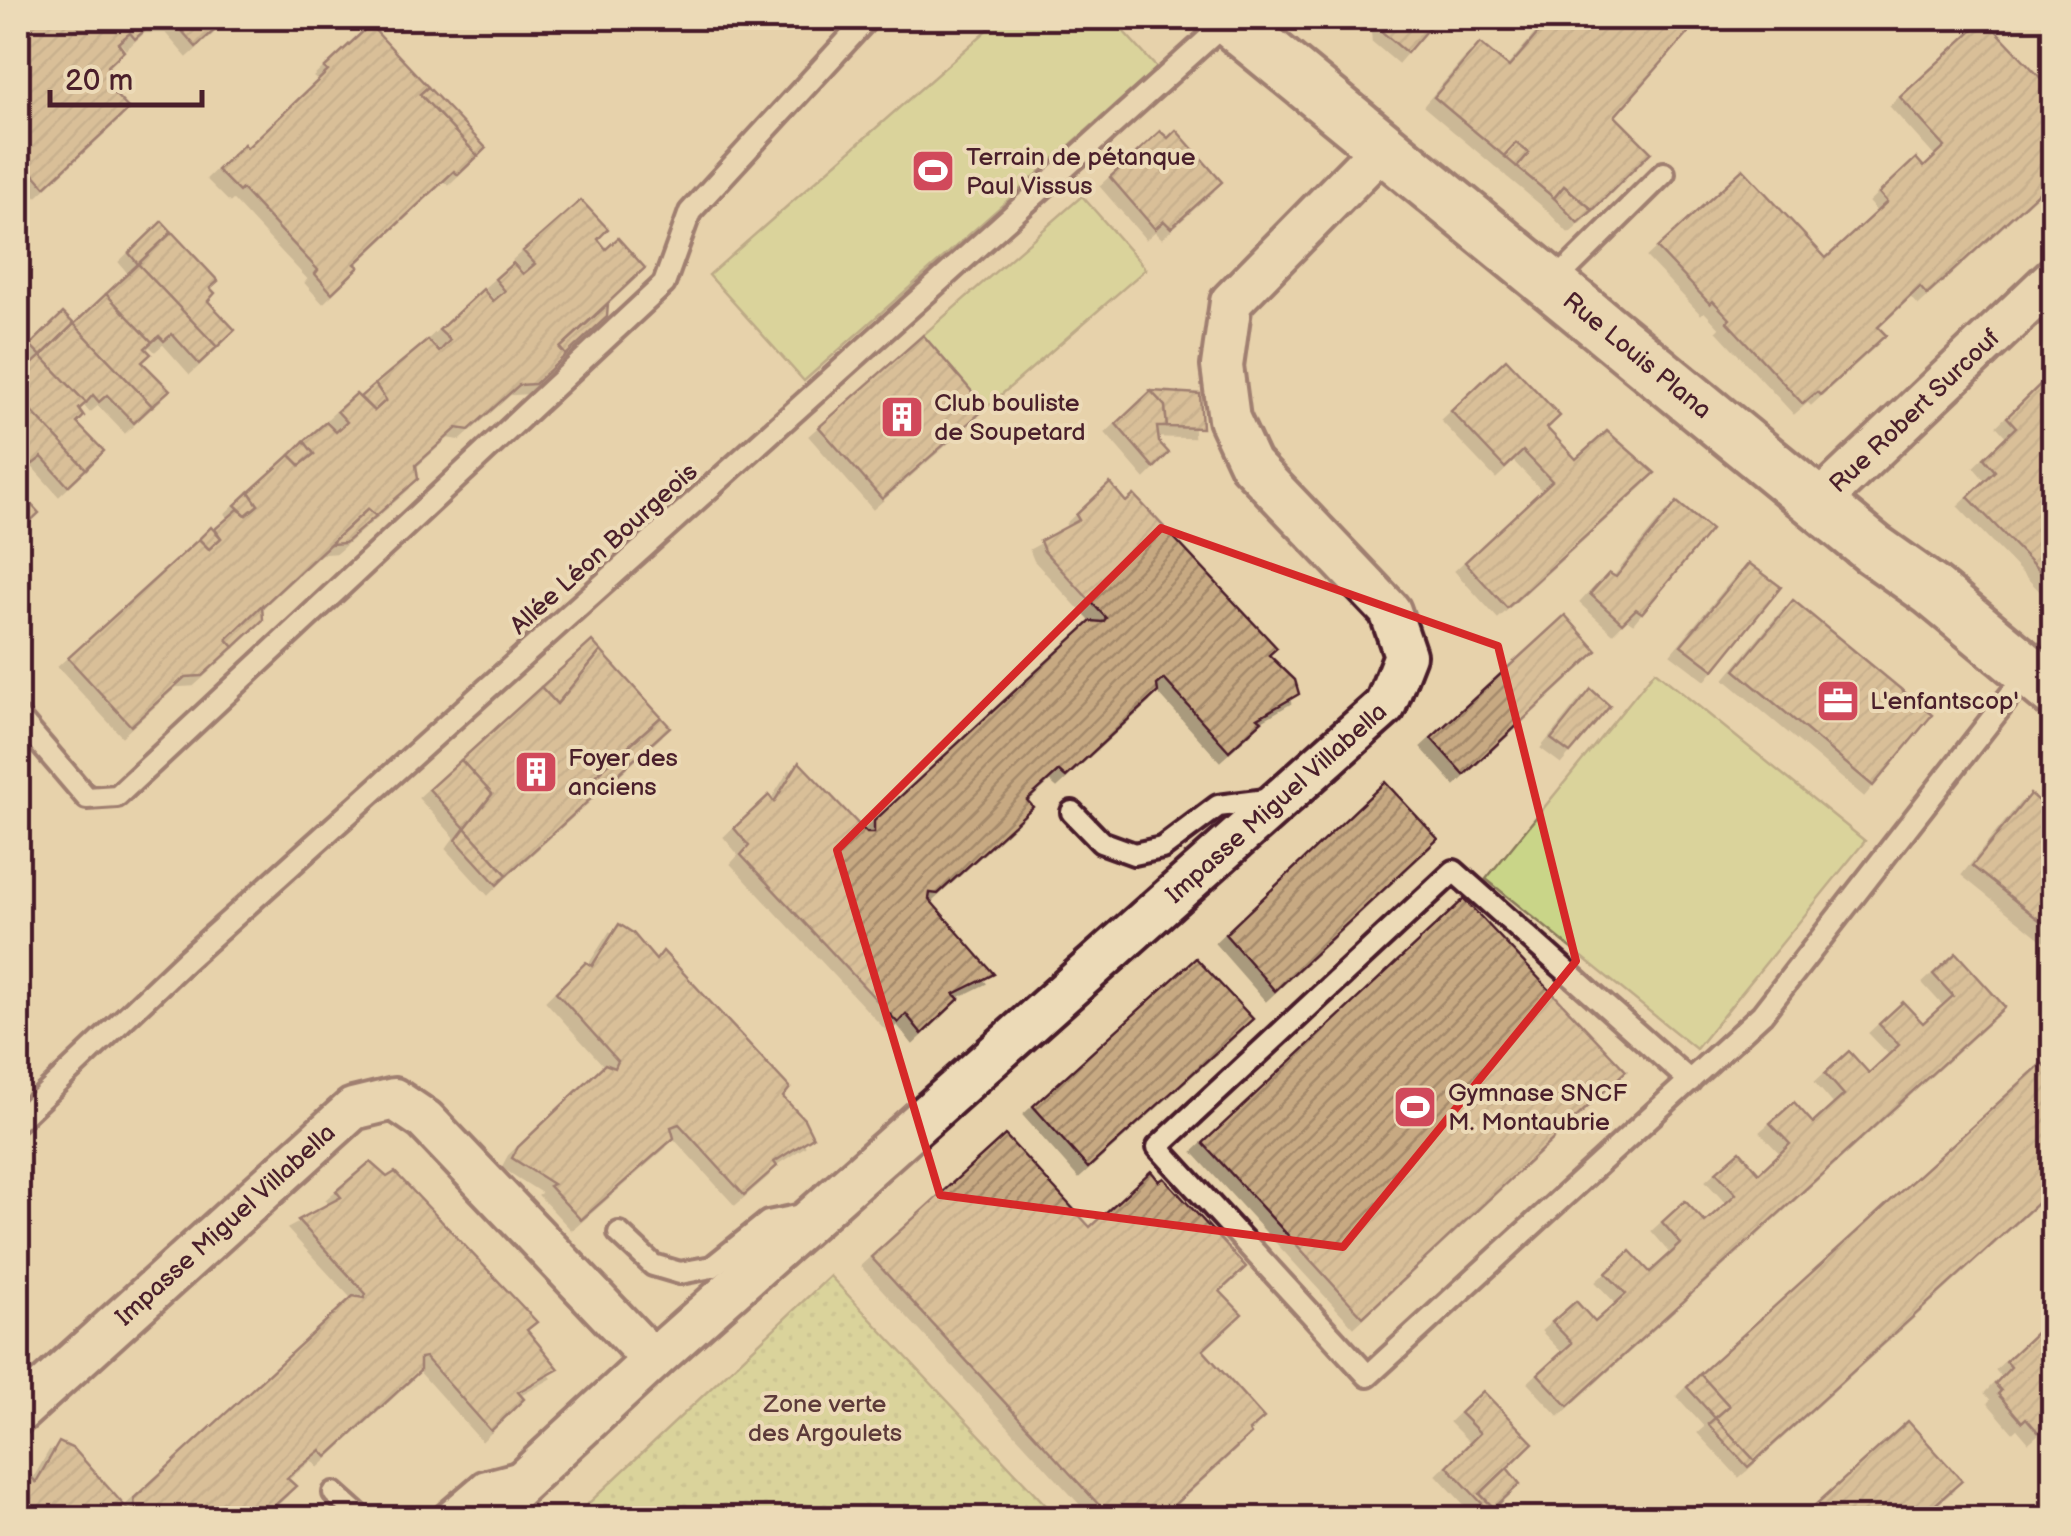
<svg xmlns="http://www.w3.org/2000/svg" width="2071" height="1536" font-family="'Balsamiq Sans',sans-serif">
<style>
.grass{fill:#c9d588;stroke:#8a7a5a;stroke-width:2.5}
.park{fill:url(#park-dots);stroke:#8a7a5a;stroke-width:2.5}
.building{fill:url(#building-hatch);stroke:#4a1f2b;stroke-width:2.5;filter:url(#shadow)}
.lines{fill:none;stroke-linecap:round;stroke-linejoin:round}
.service-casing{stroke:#4a1f2b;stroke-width:28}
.minor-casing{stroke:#4a1f2b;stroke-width:48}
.tertiary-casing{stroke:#4a1f2b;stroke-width:58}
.service{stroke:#ecdab7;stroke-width:20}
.minor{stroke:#ecdab7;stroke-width:40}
.tertiary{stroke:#ecdab7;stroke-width:50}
.marked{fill:none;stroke:#d62828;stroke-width:8;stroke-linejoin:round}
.labels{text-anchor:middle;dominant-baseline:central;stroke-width:8;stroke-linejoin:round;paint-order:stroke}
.poi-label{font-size:25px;fill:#4a1f2b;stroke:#ecdab7;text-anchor:start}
.street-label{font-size:25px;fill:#4a1f2b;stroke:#ecdab7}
.park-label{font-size:25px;fill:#5d3a39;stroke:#ecdab7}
</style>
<defs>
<pattern id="park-dots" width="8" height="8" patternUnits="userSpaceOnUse" patternTransform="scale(2.5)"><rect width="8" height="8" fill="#c9d588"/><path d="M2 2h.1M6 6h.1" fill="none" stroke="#aeb676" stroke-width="1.8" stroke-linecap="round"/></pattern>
<pattern id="building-hatch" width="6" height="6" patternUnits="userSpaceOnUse" patternTransform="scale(2.5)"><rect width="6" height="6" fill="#c7a982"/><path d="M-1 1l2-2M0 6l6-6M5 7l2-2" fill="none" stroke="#a4896b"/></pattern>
<filter id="shadow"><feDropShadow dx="-9" dy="9" stdDeviation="0" flood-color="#0004"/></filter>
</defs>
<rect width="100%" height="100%" fill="#e7d2ab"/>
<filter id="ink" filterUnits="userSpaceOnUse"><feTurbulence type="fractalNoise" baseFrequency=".01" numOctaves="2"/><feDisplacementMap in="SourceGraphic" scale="20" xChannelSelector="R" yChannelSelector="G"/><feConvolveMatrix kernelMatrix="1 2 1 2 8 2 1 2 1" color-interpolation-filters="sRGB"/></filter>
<g filter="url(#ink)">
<g class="grass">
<path d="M1001 18H1111L1157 68 804 381 709 275Z"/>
<path d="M1082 196 1146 269 986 408 923 335Z"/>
<path d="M1655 671 1865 841 1696 1049 1486 879Z"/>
</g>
<path class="park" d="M830 1276 1058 1518H573Z"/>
<g class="building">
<path d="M18 18H228L196 47 175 23H153L135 39 130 33 118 43 124 51 108 66 107 86 129 109 45 187 18 156Z"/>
<path d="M1381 18H1437L1407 53 1382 32Z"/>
<path d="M1551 18H1701L1615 116 1651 152 1593 210 1564 186 1554 198 1517 167 1529 153 1516 143 1504 156 1434 97 1480 43 1509 67Z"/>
<path d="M1985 19 2054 92V178L1927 295 1920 287 1878 327 1886 335 1820 395 1817 392 1803 404 1727 322 1730 319 1713 301 1710 304 1657 248 1743 169 1826 258 1887 202 1879 193 1916 158 1924 167 1945 147 1900 97Z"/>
<path d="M370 25 428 87 420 94 478 156 458 175 454 171 355 264 359 267 332 293 315 274 318 270 242 189 239 192 217 170 244 144 247 148 328 71 324 68Z"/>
<path d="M428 87 486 148 478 156 420 94Z"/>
<path d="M1176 130 1222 182 1171 228 1164 221 1155 229 1110 177 1160 131 1168 138Z"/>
<path d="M1516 143 1529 153 1517 167 1504 156Z"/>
<path d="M1564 186 1593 210 1578 223 1554 198Z"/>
<path d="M581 200 608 229 598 239 606 249 618 238 645 268 560 348 566 355 535 384 519 385 469 430 457 428 416 465 418 479 376 516 368 509 227 639 234 647 202 676 185 677 131 726 68 658 199 539 209 549 221 538 215 529 238 509 246 515 258 505 249 492 290 455 300 465 314 454 304 441 326 422 336 432 347 422 337 411 356 394 374 411 386 400 375 384 428 340 439 352 450 340 439 330 483 289 493 301 505 291 495 279 513 263 523 274 535 264 523 251Z"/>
<path d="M162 221 172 232 138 264 129 253Z"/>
<path d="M172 232 218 281 210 288 215 293 208 301 235 330 217 347 138 264Z"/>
<path d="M138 264 217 347 199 364 172 334 164 341 159 336 152 342 106 294Z"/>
<path d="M106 294 152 342 145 348 151 354 142 362 170 390 152 406 74 324Z"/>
<path d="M608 304 607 317 566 355 560 348Z"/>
<path d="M63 313 74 324 41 356 30 345Z"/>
<path d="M74 324 152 406 134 423 107 395 99 402 93 395 86 403 41 356Z"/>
<path d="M923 335 986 408 882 499 819 427Z"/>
<path d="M41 356 86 403 79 409 84 416 77 423 104 451 86 469 18 397V377Z"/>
<path d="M1506 359 1560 416 1547 428 1576 459 1607 431 1655 473 1507 608 1465 562 1552 481 1523 451 1505 468 1451 411Z"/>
<path d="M2054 371V586L1968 497 1995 471 1984 458 2016 427 2007 417Z"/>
<path d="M375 384 386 400 374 411 360 397Z"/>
<path d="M1151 391 1165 406 1167 427H1157L1159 442 1169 453 1154 468 1116 424Z"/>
<path d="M1151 391 1200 394 1202 428 1167 427 1165 406Z"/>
<path d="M18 397 86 469 68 486 42 457 33 464 27 457 20 463 18 461Z"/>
<path d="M304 441 314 454 300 465 290 455Z"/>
<path d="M1110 483 1126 502 1134 495 1277 648 1269 655 1295 680 1299 694 1258 718 1262 721 1229 751 1164 679 1157 685 1158 692 1066 777 1059 771 1027 800 1033 807 938 894 930 893 929 899 994 974 954 994 959 999 922 1034 906 1014 898 1023 741 855 749 846 734 828 769 795 774 802 799 762 867 833H874V821L982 721 1091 621 1103 622 1106 618 1044 551 1040 541 1079 520 1076 515Z"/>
<path d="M18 490 39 513 21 530 18 526Z"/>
<path d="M249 492 258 505 246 515 235 505Z"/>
<path d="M1677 502 1711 530 1642 613 1636 609 1622 623 1590 594 1609 573 1616 577Z"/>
<path d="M368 509 376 516 345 543 330 544Z"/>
<path d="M211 527 221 538 209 549 199 539Z"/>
<path d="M1749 563 1781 587 1714 670 1681 645Z"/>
<path d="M1793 600 1932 715 1873 786 1735 670Z"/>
<path d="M262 605 263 620 234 647 227 639Z"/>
<path d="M1565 615 1597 651 1464 775 1431 738Z"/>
<path d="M592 641 601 651 557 704 541 687Z"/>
<path d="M601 651 661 717 587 783 596 794 507 875 465 828 492 794 461 760 541 687 557 704Z"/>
<path d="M1591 689 1610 706 1570 753 1551 739Z"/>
<path d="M661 717 670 727 596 794 587 783Z"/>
<path d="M461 760 492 794 465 828 429 789Z"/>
<path d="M1385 782 1438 839 1275 991 1225 934Z"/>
<path d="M2030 794 2054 814V932L1972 866Z"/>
<path d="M465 828 507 875 497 885 456 840Z"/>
<path d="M1464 899 1626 1071 1363 1317 1203 1143Z"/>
<path d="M619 924 633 933 656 960 663 951 790 1088 783 1097 804 1119 813 1137 774 1162 777 1166 744 1195 679 1124 671 1127 674 1138 581 1220 549 1186 553 1184 512 1158 518 1147 605 1064 615 1068 618 1061 556 992 586 962 592 966Z"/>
<path d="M1956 953 2005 1007 1568 1406 1538 1374 1572 1343 1552 1322 1576 1301 1595 1322 1626 1294 1606 1273 1630 1251 1650 1272 1681 1244 1662 1222 1685 1201 1705 1222 1736 1194 1716 1172 1740 1151 1759 1173 1790 1144 1770 1123 1794 1102 1813 1123 1844 1095 1825 1073 1849 1051 1869 1073 1899 1045 1879 1024 1903 1002 1923 1023 1953 996 1933 974Z"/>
<path d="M1196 958 1253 1019 1088 1168 1033 1106Z"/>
<path d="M2042 1063 2054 1076V1188L1755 1461 1715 1418 1729 1406 1700 1374Z"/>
<path d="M1005 1135 1090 1227 1151 1171 1159 1181 1164 1178 1246 1267 1220 1291 1242 1314 1203 1350 1264 1418 1249 1431 1251 1434 1161 1517 1157 1512 1151 1518H1111L871 1257Z"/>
<path d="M370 1162 387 1177 395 1172 537 1322 527 1330 559 1369 518 1392 524 1399 491 1431 425 1357 420 1358V1371L327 1457 321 1450 287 1478 296 1486 261 1518H18V1486L29 1475 36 1482 59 1442 74 1449 129 1511 135 1508 134 1498 353 1296 364 1298 366 1294 298 1220 341 1197 336 1191Z"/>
<path d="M2054 1316V1418L2038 1432 2026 1418 2022 1422 1998 1394 2001 1391 1995 1384 2011 1367 2006 1361Z"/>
<path d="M1700 1374 1729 1406 1715 1418 1687 1387Z"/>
<path d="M1483 1391 1533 1443 1480 1494 1494 1508 1490 1512 1447 1466 1480 1433 1460 1413Z"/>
<path d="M1715 1418 1755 1461 1748 1467 1708 1424Z"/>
<path d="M1908 1421 1962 1481 1920 1518H1801Z"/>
<path d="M1507 1468 1520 1484 1494 1508 1480 1494Z"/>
</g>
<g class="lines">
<defs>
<g id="service">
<path d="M1552 284 1664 173"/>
<path d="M18 717 87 798 117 796 664 284 690 212 868 18"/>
<path d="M1072 812 1101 842 1134 854 1162 848 1218 806 1274 799"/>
<path d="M1690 1081 1454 871 1158 1147 1368 1376 1762 1014 2029 671"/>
<path d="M18 1120 186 960 1229 20"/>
<path d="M619 1233 653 1265 680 1273 712 1267 768 1222 807 1214"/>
<path d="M334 1493 362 1518"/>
<path d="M441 1518 483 1482 521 1472"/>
</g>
<g id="minor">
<path id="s1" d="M1819 502 2054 278"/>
<path id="s2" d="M18 1413 353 1109 394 1099 425 1120 653 1360"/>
<path id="s3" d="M483 1518 653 1360 1385 706 1405 655 1390 611 1250 464 1229 419 1222 366 1231 302 1384 146"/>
</g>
<g id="tertiary">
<path id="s4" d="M1226 18 1873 549 1931 590 2054 692"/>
</g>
</defs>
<use href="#service" class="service-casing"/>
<use href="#minor" class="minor-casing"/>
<use href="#tertiary" class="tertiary-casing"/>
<use href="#service" class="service"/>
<use href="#minor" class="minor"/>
<use href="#tertiary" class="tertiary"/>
</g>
</g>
<path d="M0 0H2071V1536H0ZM1161 528 1498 646 1576 961 1343 1247 940 1195 837 850Z" fill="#e7d2ab" fill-opacity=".55" fill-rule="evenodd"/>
<path class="marked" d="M1161 528 1498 646 1576 961 1343 1247 940 1195 837 850Z"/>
<defs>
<symbol id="stadium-square" viewBox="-11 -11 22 22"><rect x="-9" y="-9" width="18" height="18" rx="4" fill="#d1495b" stroke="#ecdab7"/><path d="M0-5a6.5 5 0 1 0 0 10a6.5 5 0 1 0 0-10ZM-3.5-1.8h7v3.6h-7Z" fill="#fff"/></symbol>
<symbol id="building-square" viewBox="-11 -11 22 22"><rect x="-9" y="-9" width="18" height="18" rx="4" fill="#d1495b" stroke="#ecdab7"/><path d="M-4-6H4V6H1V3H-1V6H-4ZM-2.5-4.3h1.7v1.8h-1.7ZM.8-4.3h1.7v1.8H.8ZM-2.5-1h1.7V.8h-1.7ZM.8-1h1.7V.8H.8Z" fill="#fff"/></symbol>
<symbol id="office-square" viewBox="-11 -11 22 22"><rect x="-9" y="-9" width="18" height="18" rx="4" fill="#d1495b" stroke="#ecdab7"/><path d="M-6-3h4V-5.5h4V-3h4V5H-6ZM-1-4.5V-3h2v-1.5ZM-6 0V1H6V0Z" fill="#fff"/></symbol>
</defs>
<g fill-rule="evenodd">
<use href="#stadium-square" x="908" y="146" width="50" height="50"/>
<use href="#building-square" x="877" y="392" width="50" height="50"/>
<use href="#office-square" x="1813" y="676" width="50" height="50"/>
<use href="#building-square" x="511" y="747" width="50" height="50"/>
<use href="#stadium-square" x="1390" y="1082" width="50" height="50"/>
</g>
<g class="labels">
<g class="poi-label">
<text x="966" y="157">Terrain de pétanque<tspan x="966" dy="29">Paul Vissus</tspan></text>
<text x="934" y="403">Club bouliste<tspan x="934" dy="29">de Soupetard</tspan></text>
<text x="1870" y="701">L'enfantscop'</text>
<text x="568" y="758">Foyer des<tspan x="568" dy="29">anciens</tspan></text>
<text x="1448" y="1093">Gymnase SNCF<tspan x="1448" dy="29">M. Montaubrie</tspan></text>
</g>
<g class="street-label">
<text stroke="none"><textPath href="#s4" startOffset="532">Rue Louis Plana</textPath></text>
<text stroke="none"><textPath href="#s1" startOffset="132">Rue Robert Surcouf</textPath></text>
<text transform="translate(604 549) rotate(-42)">Allée Léon Bourgeois</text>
<text stroke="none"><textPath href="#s3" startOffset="1068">Impasse Miguel Villabella</textPath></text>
<text stroke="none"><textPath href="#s2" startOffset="280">Impasse Miguel Villabella</textPath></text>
</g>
<g class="park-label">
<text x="825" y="1404">Zone verte<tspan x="825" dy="29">des Argoulets</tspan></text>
</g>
</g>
<rect width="2071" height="1536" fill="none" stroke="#ecdab7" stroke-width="60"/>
<rect x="30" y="30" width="2011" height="1476" fill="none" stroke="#4a1f2b" stroke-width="4" filter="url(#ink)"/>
<path d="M50 90v15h152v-15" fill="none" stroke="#4a1f2b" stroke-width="5"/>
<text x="65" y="90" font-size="30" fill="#4a1f2b" stroke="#ecdab7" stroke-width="8" paint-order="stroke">20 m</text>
</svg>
